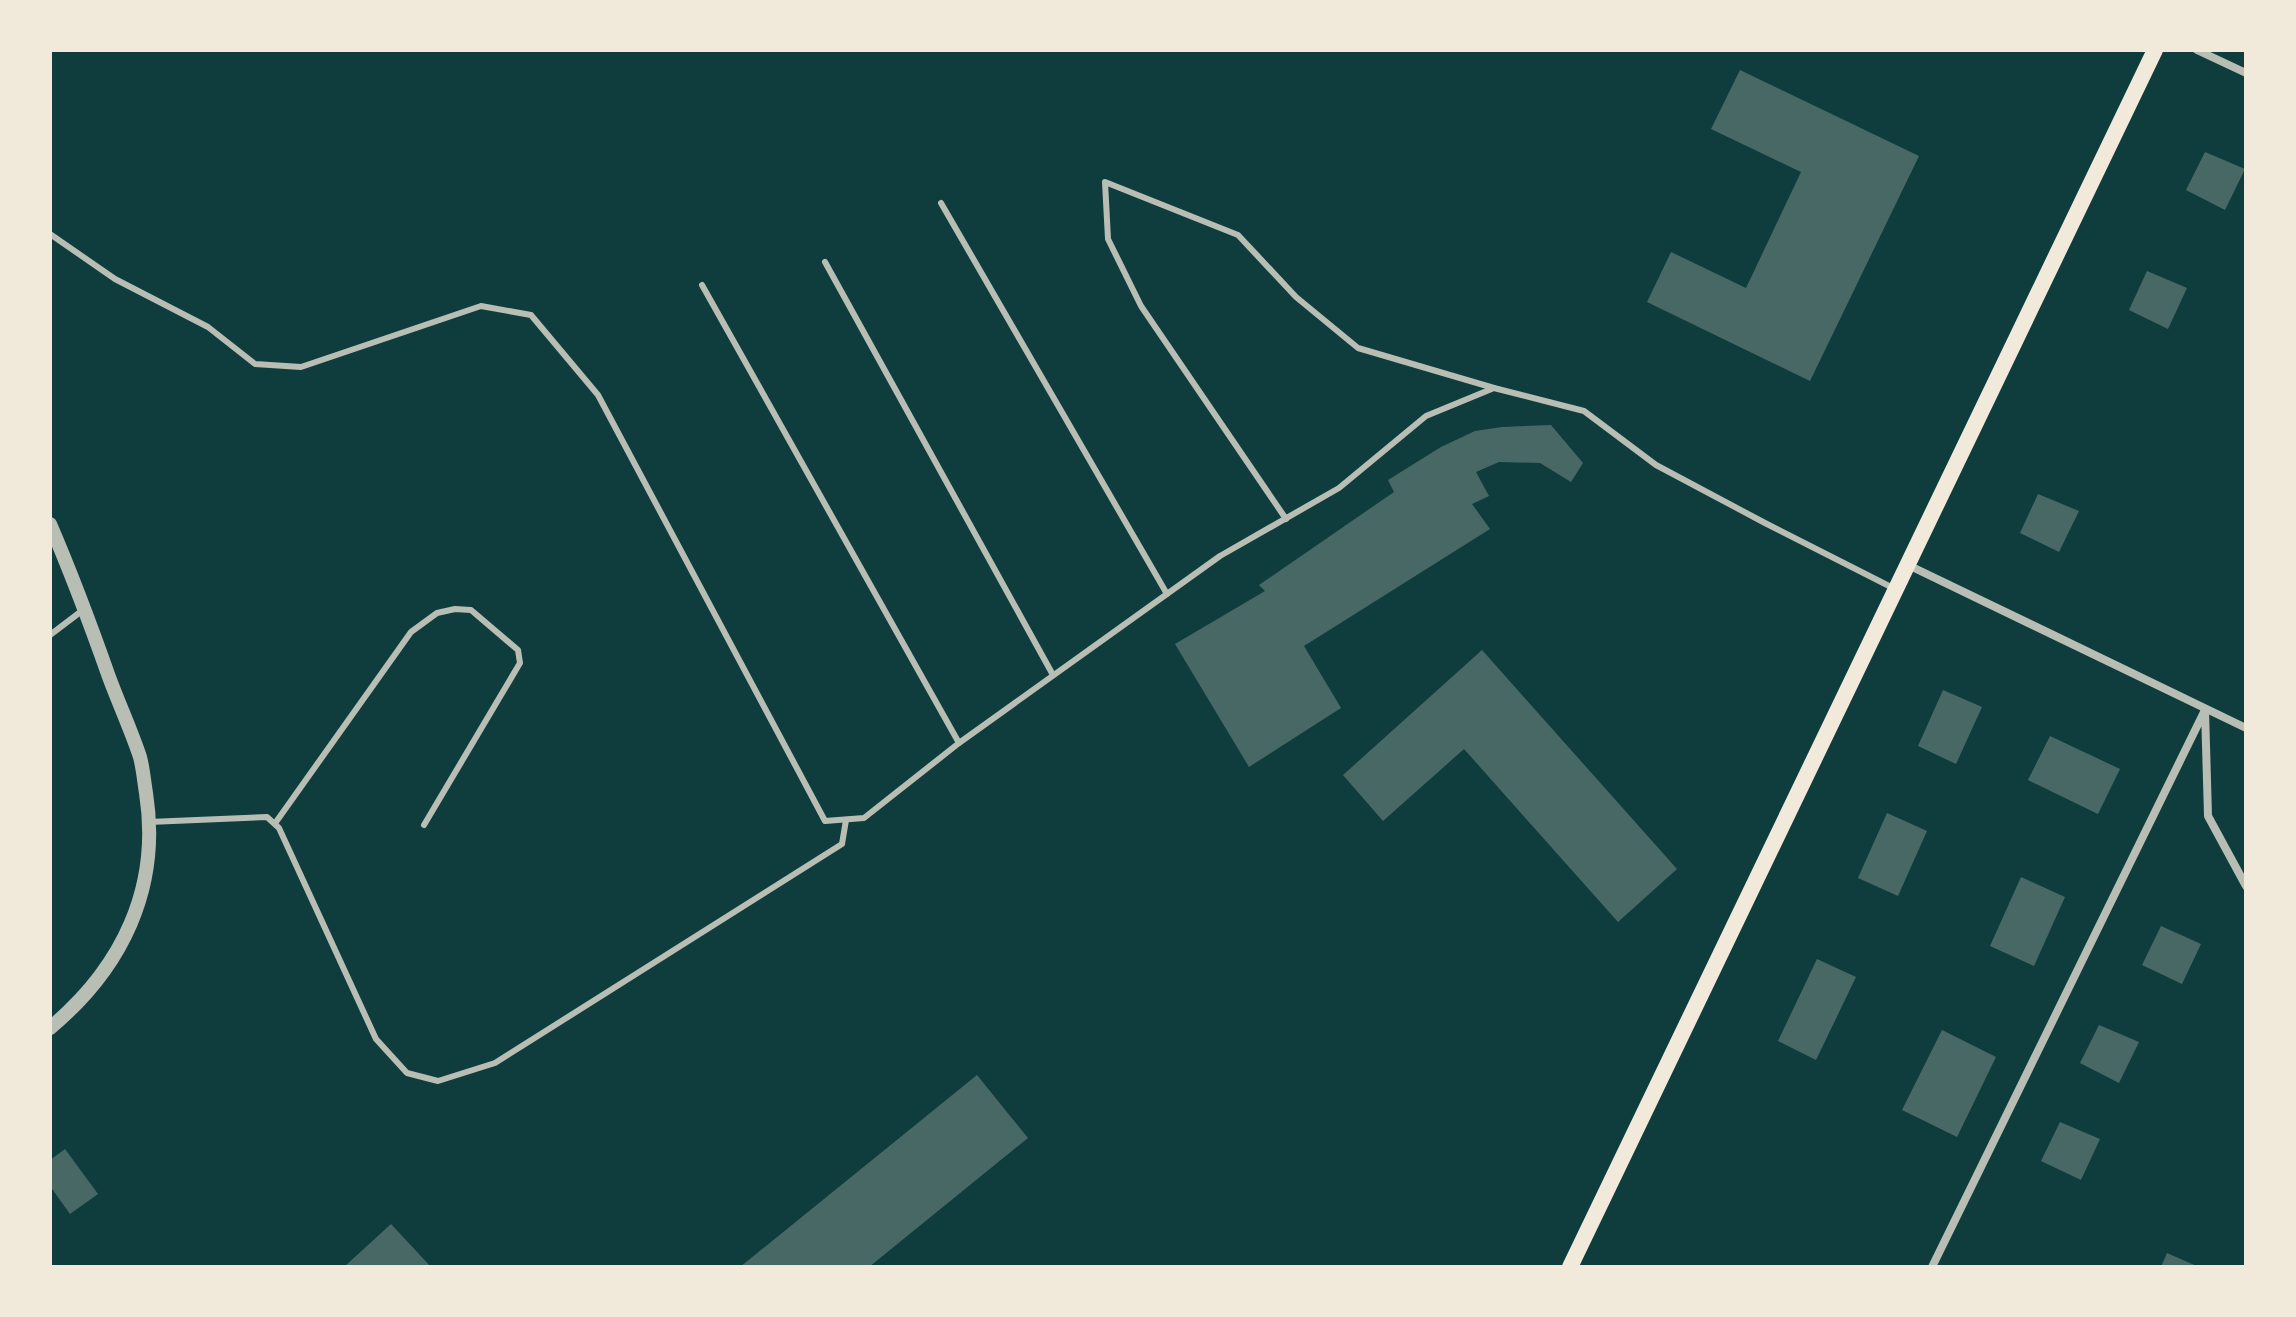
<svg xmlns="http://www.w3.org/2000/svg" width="2296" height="1317" font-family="'Fira Sans Condensed',sans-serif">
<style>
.building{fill:#486865}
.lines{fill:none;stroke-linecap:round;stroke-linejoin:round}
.service{stroke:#b8beb3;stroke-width:6}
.minor{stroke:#b8beb3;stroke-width:8}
.tertiary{stroke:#b8beb3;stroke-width:14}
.secondary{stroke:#f1e9da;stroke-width:16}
</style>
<rect width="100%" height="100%" fill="#0f3d3e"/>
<g class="building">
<path d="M1740 70 1919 156 1810 381 1647 302 1671 252 1746 288 1801 172 1711 129Z"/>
<path d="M2205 152 2245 169 2225 210 2186 190Z"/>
<path d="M2147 271 2187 288 2168 329 2129 310Z"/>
<path d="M1551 425 1583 463 1571 482 1540 463 1499 462 1476 472 1489 496 1472 504 1490 529 1304 646 1341 708 1249 767 1175 644 1265 591 1259 585 1394 492 1388 480 1441 447 1475 431 1502 427Z"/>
<path d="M2038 494 2079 511 2059 552 2020 533Z"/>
<path d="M1482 650 1677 869 1618 922 1464 749 1383 821 1343 775Z"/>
<path d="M1943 690 1982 707 1956 764 1918 746Z"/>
<path d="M2050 736 2120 769 2098 814 2028 780Z"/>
<path d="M1887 813 1927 831 1898 896 1858 878Z"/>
<path d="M2021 877 2065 897 2034 966 1990 946Z"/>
<path d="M2161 926 2201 944 2182 984 2142 965Z"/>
<path d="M1817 959 1856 977 1816 1060 1778 1041Z"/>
<path d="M2099 1025 2139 1042 2119 1083 2080 1063Z"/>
<path d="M1942 1030 1996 1057 1957 1137 1902 1110Z"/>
<path d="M977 1075 1028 1138 869 1267H740Z"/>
<path d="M2060 1122 2100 1139 2081 1180 2041 1161Z"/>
<path d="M65 1149 98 1194 70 1214 50 1186V1160Z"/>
<path d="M391 1224 431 1267H344Z"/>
<path d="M2167 1253 2199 1267H2161Z"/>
</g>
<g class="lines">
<g class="service">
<path d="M941 203 1167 594"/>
<path d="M50 234 115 279 208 327 255 364 301 367 481 306 531 315 598 395 825 821 864 818 959 743 702 285"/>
<path d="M825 262 1053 675"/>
<path d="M1286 519 1141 306 1108 239 1105 182 1238 235 1296 297 1358 348 1494 388"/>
<path d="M50 635 83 610"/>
<path d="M959 743 1220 556 1339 488 1426 416 1494 388 1584 411 1656 465 1765 523 1895 589"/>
<path d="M149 822 267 817 279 828 376 1039 407 1073 438 1081 495 1063 842 844 846 820"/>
<path d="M276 822 411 632 437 613 455 609 471 610 518 650 520 663 424 825"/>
</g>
<g class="minor">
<path d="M2197 50 2246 73"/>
<path d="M1908 565 2246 728"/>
<path d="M1932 1267 2205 710 2208 816 2246 886"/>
</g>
<path class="tertiary" d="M50 524C72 575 91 626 109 677 119 704 131 730 140 757 143 768 144 781 146 793 161 888 122 968 50 1028"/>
<path class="secondary" d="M1570 1267 2155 50"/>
</g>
<rect width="2296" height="1317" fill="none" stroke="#f1e9da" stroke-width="104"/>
</svg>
